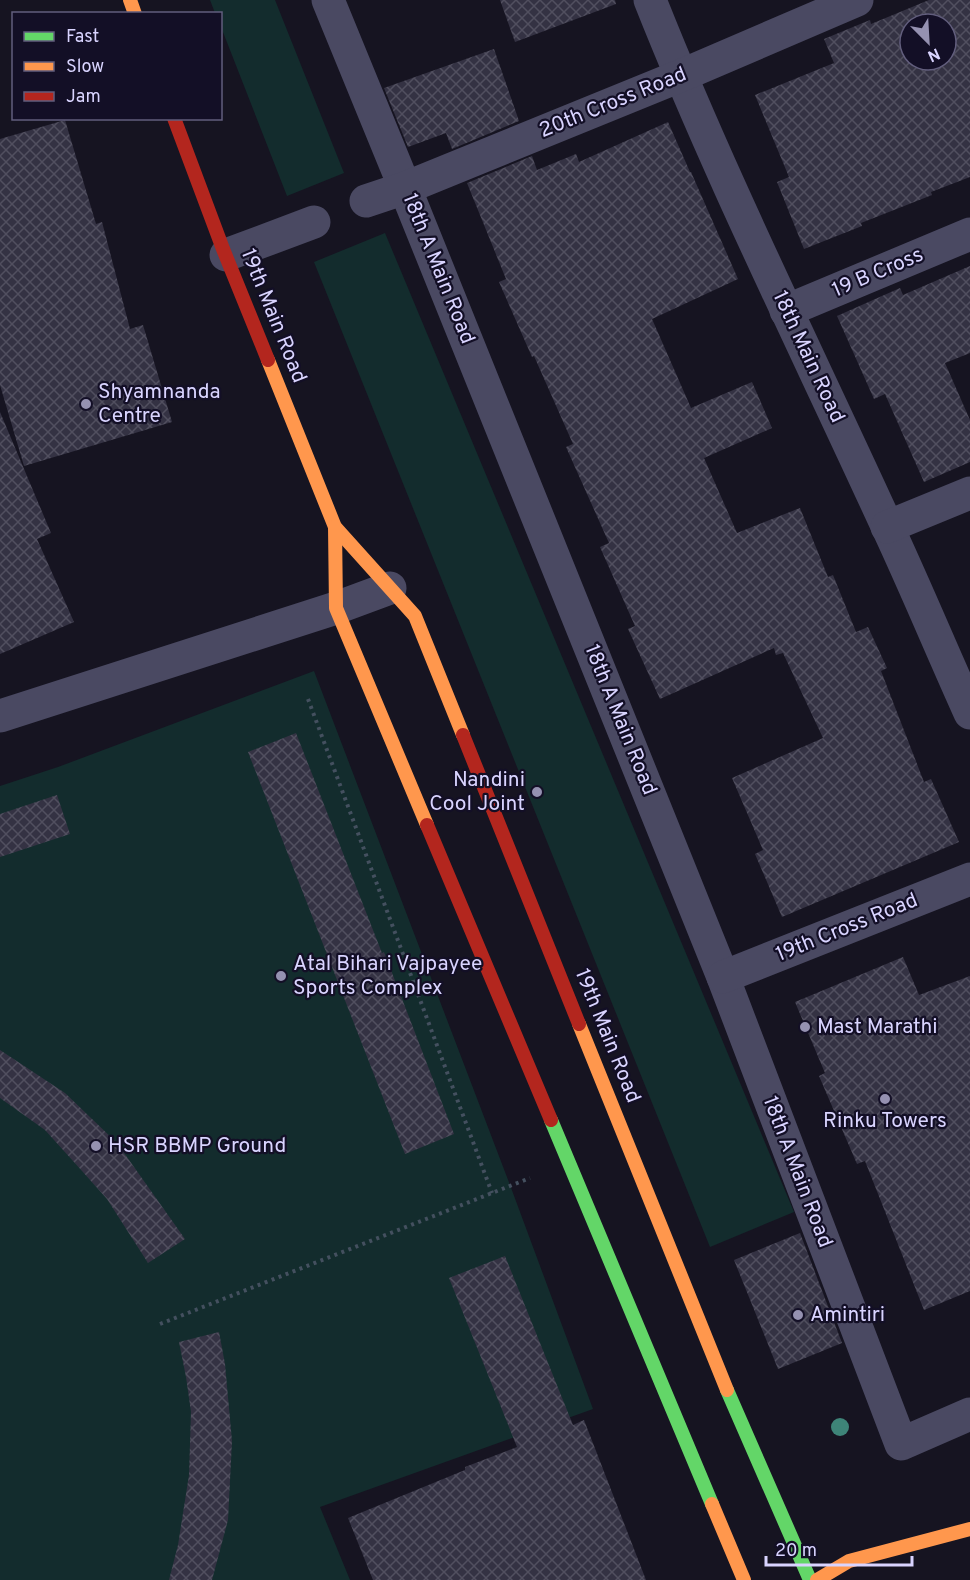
<svg xmlns="http://www.w3.org/2000/svg" width="970" height="1580" font-family="Overpass,sans-serif">
<style>
.park{fill:#132c2d}
.building{fill:url(#building-cross-hatch);fill-rule:evenodd}
.lines{fill:none;stroke-linecap:round;stroke-linejoin:round}
.path{stroke:#44505f;stroke-width:4;stroke-dasharray:3 4.5;stroke-linecap:butt}
.street{stroke:#4a4962;stroke-width:33}
.fast{stroke:#63d668;stroke-width:14}
.slow{stroke:#ff974d;stroke-width:14}
.jam{stroke:#b3261e;stroke-width:14}
.tree{fill:#3e8478}
.poi-dot{fill:#9591b1;stroke:#130f26;stroke-width:2}
.labels{text-anchor:middle;dominant-baseline:central;stroke-width:4.5;stroke-linejoin:round;paint-order:stroke}
.street-label{font-size:21px;fill:#d9d4ff;stroke:#130f26}
.poi-label{font-size:21px;fill:#d9d4ff;stroke:#130f26;text-anchor:start}
</style>
<defs>
<pattern id="building-cross-hatch" width="8" height="8" patternUnits="userSpaceOnUse" patternTransform="scale(1.5)"><rect width="8" height="8" fill="#343243"/><path d="M0 0l8 8M0 8l8-8" fill="none" stroke="#514f5f"/></pattern>
</defs>
<rect width="100%" height="100%" fill="#161421"/>
<g class="park">
<path d="M210 0H275L344 173 287 196 221 27 220 14 215 13Z"/>
<path d="M385 233 794 1212 710 1247 314 262Z"/>
<path d="M314 671 510 1185 593 1409 320 1507 350 1580H0V786L58 767Z"/>
</g>
<g class="building">
<path d="M500 0H615L616 4 515 42Z"/>
<path d="M929 0H970V177L931 192 932 195 861 223 862 226 804 249 777 182 789 177 755 95 834 63 824 39 870 20 871 24ZM910 24H946V60H910Z"/>
<path d="M494 49 519 121 452 149 446 133 408 147 384 88Z"/>
<path d="M65 120 96 224 102 222 130 329 143 325 172 422 24 466 0 385V139Z"/>
<path d="M668 122 690 172H691L738 279 652 319 691 408 752 382 772 428 704 458 737 533 800 508 828 577 833 575 856 632 868 627 887 668 881 671 924 782 931 779 959 842 782 917 755 854 763 850 732 778 823 738 783 653 776 655 774 648 660 699 628 629 635 626 600 547 609 543 566 447 573 444 534 356 532 357 499 282 506 279 467 183 532 156 537 170 576 154 579 162Z"/>
<path d="M970 266V353L945 363 970 420V462L924 482 885 394 874 399 837 316 900 288 903 295Z"/>
<path d="M0 412 51 533 37 539 74 622 0 654Z"/>
<path d="M296 733 382 953 384 952 454 1134 405 1154 248 752Z"/>
<path d="M57 795 70 834 0 857V814Z"/>
<path d="M903 957 919 995 970 976V1291L924 1310 865 1161 857 1164 819 1076 825 1073 795 1002Z"/>
<path d="M0 1050 65 1093 117 1143 185 1239 148 1263 107 1199 82 1171 45 1130 0 1098Z"/>
<path d="M800 1233 842 1343 778 1369 734 1260Z"/>
<path d="M505 1256 573 1425 584 1420 646 1580H373L348 1518 465 1470V1467L517 1447 449 1278Z"/>
<path d="M219 1332 225 1364 232 1441 228 1520 212 1580H169L178 1545 189 1475 191 1412 186 1377 179 1342Z"/>
</g>
<g class="lines">
<g class="path">
<path d="M308 699 492 1193"/>
<path d="M160 1324 530 1178"/>
</g>
<g class="street">
<path d="M328 0 405 188 723 977 901 1444 970 1414"/>
<path d="M650 0C721 179 807 351 887 526 916 588 942 651 970 713"/>
<path d="M366 201 405 188 680 76 857 0"/>
<path d="M226 255 314 222"/>
<path d="M786 311 970 234"/>
<path d="M887 527 970 493"/>
<path d="M0 716 336 608 390 588"/>
<path d="M723 977 970 879"/>
</g>
<g class="fast">
<path d="M551 1120 712 1504"/>
<path d="M727 1390 810 1580"/>
</g>
<g class="slow">
<path d="M130 0 135 14"/>
<path d="M268 360 335 527 415 616 463 735"/>
<path d="M335 527 336 608 427 825"/>
<path d="M579 1024 727 1390"/>
<path d="M712 1504 744 1580"/>
<path d="M817 1580 849 1561 970 1529"/>
</g>
<g class="jam">
<path d="M174 118 223 249 268 360"/>
<path d="M463 735 579 1024"/>
<path d="M427 825 551 1120"/>
</g>
</g>
<circle class="tree" cx="840" cy="1427" r="9"/>
<g class="poi-dot">
<circle cx="86" cy="404" r="6"/>
<circle cx="537" cy="792" r="6"/>
<circle cx="281" cy="976" r="6"/>
<circle cx="805" cy="1027" r="6"/>
<circle cx="885" cy="1099" r="6"/>
<circle cx="96" cy="1146" r="6"/>
<circle cx="798" cy="1315" r="6"/>
</g>
<g class="labels">
<g class="street-label">
<text transform="translate(613 103) rotate(-22)">20th Cross Road</text>
<text transform="translate(438 269) rotate(68)">18th A Main Road</text>
<text transform="translate(878 273) rotate(-23)">19 B Cross</text>
<text transform="translate(273 316) rotate(68)">19th Main Road</text>
<text transform="translate(808 357) rotate(65)">18th Main Road</text>
<text transform="translate(620 720) rotate(68)">18th A Main Road</text>
<text transform="translate(847 928) rotate(-22)">19th Cross Road</text>
<text transform="translate(607 1036) rotate(68)">19th Main Road</text>
<text transform="translate(797 1172) rotate(69)">18th A Main Road</text>
</g>
<g class="poi-label">
<text x="98" y="392">Shyamnanda<tspan x="98" dy="24">Centre</tspan></text>
<text x="525" y="780" text-anchor="end">Nandini<tspan x="525" dy="24">Cool Joint</tspan></text>
<text x="293" y="964">Atal Bihari Vajpayee<tspan x="293" dy="24">Sports Complex</tspan></text>
<text x="817" y="1027">Mast Marathi</text>
<text x="885" y="1121" text-anchor="middle">Rinku Towers</text>
<text x="108" y="1146">HSR BBMP Ground</text>
<text x="810" y="1315">Amintiri</text>
</g>
</g>
<rect x="12" y="12" width="210" height="108" fill="#130f26" stroke="#625e7d" stroke-width="1.5"/>
<rect x="24" y="32" width="30" height="9" fill="#63d668" stroke="#625e7d" stroke-width="1.5"/>
<text x="66" y="42" font-size="18" fill="#d9d4ff">Fast</text>
<rect x="24" y="62" width="30" height="9" fill="#ff974d" stroke="#625e7d" stroke-width="1.5"/>
<text x="66" y="72" font-size="18" fill="#d9d4ff">Slow</text>
<rect x="24" y="92" width="30" height="9" fill="#b3261e" stroke="#625e7d" stroke-width="1.5"/>
<text x="66" y="102" font-size="18" fill="#d9d4ff">Jam</text>
<g transform="translate(928 42) rotate(156)"><circle r="28" fill="#130f26" stroke="#625e7d" stroke-width="1.5"/>
<path d="M0-4.5L10 22L0 15L-10 22Z" fill="#9591b1"/>
<text y="-9" font-size="16" font-weight="bold" text-anchor="middle" fill="#d9d4ff">N</text>
</g>
<path d="M766 1556v9h146v-9" fill="none" stroke="#d9d4ff" stroke-width="3"/>
<text x="775" y="1556" font-size="18" fill="#d9d4ff" stroke="#130f26" stroke-width="4.5" paint-order="stroke">20 m</text>
</svg>
